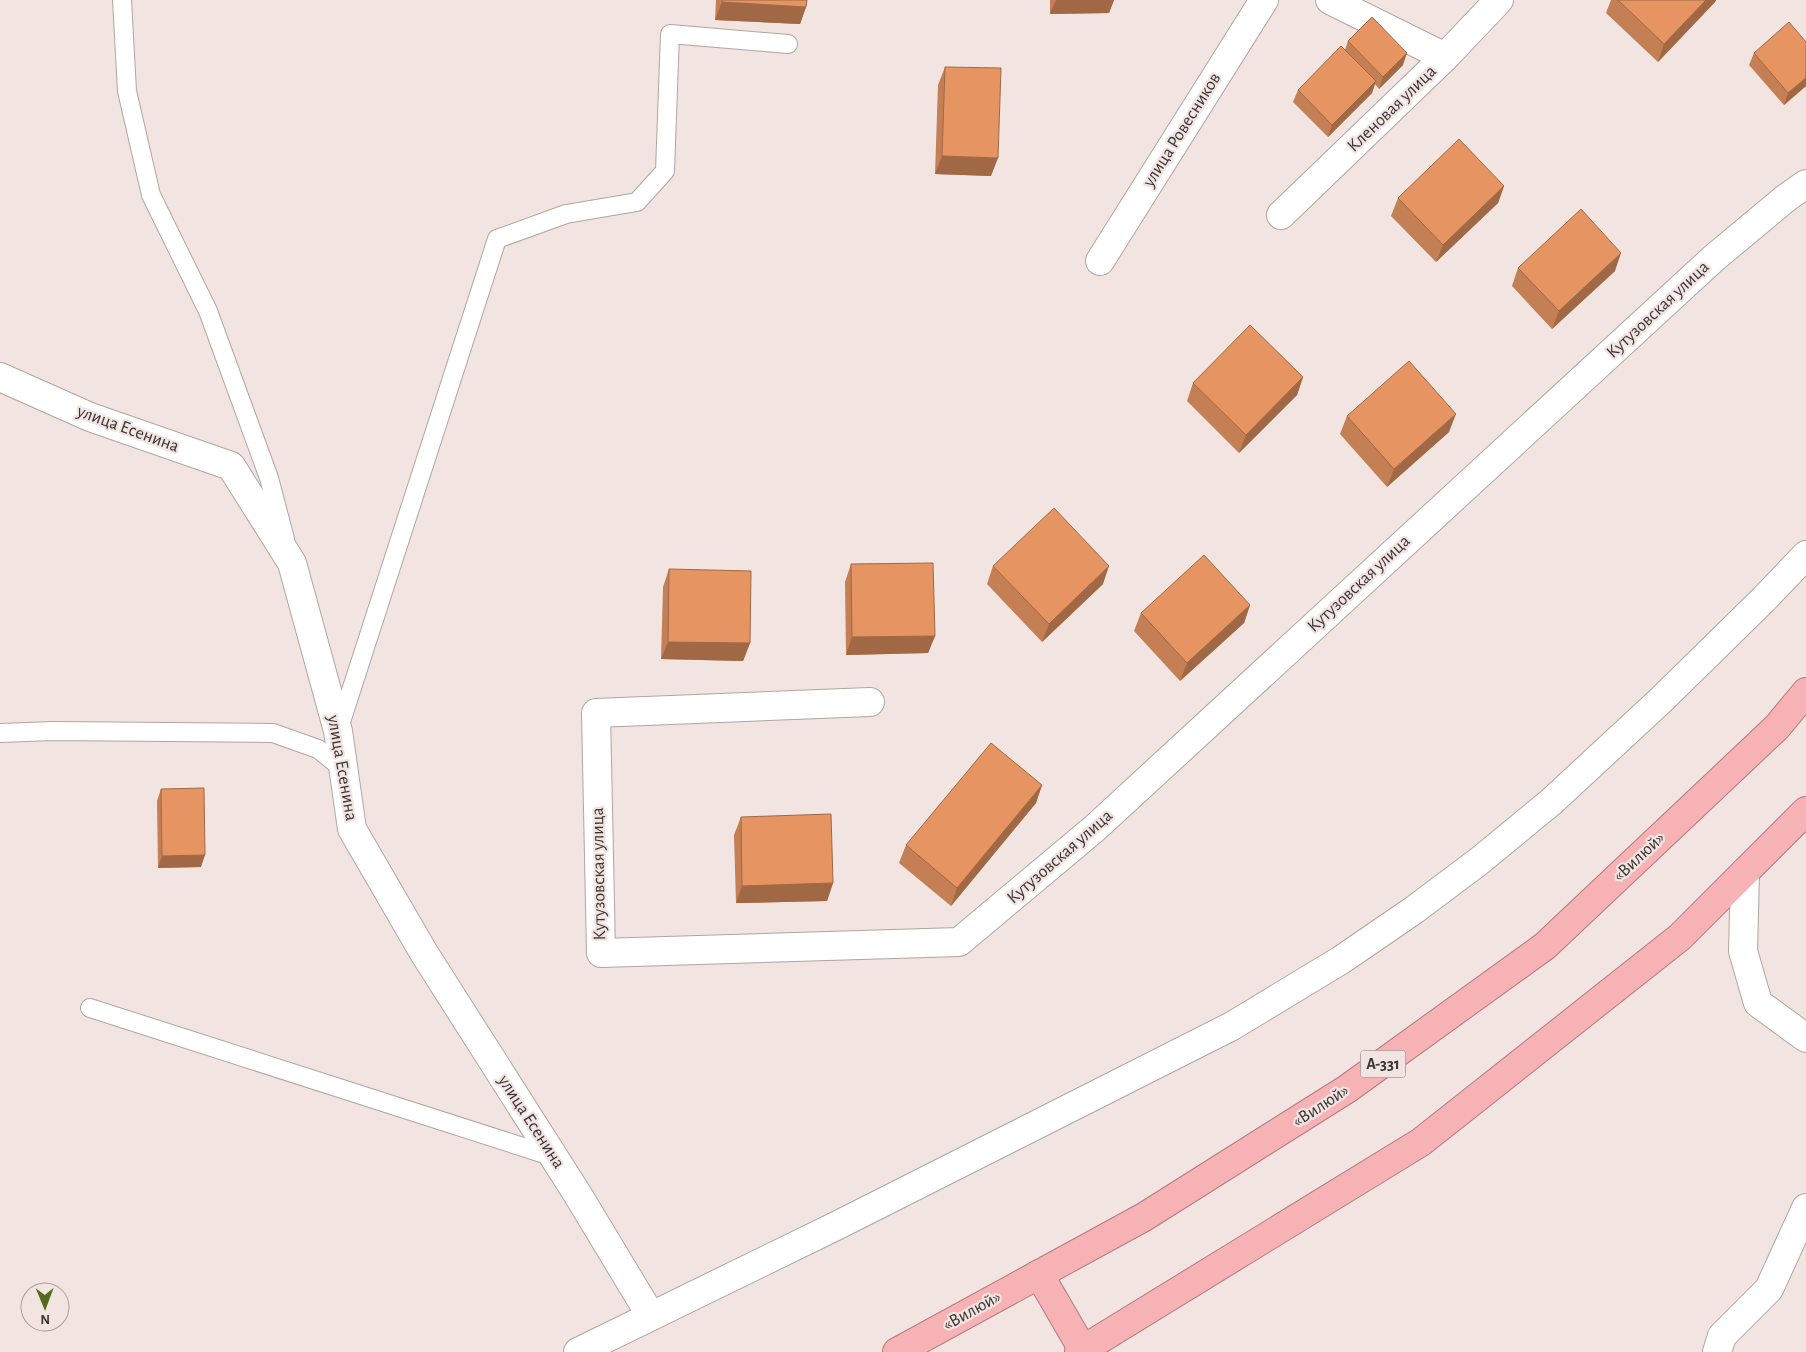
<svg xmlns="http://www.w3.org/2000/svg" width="1806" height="1352" font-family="'Alegreya Sans',sans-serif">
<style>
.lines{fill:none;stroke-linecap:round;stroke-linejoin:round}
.service-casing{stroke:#b1a5a2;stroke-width:20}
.minor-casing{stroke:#b1a5a2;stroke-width:30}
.trunk-casing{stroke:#b4797d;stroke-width:30}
.service{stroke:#fff;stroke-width:18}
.minor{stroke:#fff;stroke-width:28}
.trunk{stroke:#f7b2b6;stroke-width:28}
.wall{fill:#c57f54}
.shaded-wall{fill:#a06845}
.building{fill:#e59462;stroke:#a06845}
.labels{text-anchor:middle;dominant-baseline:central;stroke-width:4.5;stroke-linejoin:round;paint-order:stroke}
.shield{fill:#f1e4e1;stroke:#716a68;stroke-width:1}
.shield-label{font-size:16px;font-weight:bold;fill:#3a3534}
.street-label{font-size:18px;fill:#3a3534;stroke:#f1e4e1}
</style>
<rect width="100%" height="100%" fill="#f1e4e1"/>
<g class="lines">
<defs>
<g id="service">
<path d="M122 0 127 91 151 195 208 311 269 478 285 539"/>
<path d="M339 728 497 239 566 214 637 202 665 171 670 34 788 44"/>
<path d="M0 733 53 731 273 733 318 749 343 769"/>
<path d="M90 1008 554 1157"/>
</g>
<g id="minor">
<path d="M1330 0 1445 57"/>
<path d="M1281 215 1445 57 1499 0"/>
<path d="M1100 261 1264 0"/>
<path d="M0 377 90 417 231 466 292 563 338 731 352 829 424 953 578 1195 651 1316"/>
<path d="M870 702 596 713 601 953 959 942 1095 828 1714 258 1786 198 1806 184"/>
<path d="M1745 872 1743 951 1758 1003 1806 1038"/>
<path d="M578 1352 838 1225 1232 1026 1341 960 1414 910 1478 862 1551 802 1661 700 1764 599 1806 555"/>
<path d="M1717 1352 1722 1336 1769 1289 1806 1208"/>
</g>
<g id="trunk">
<path d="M1039 1274 1083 1350"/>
<path d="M897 1352 1144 1217 1347 1089 1545 946 1777 727 1806 692"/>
<path d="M1079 1352 1421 1142 1680 937 1806 811"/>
</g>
</defs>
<use href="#service" class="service-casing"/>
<use href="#minor" class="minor-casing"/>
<use href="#trunk" class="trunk-casing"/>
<use href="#service" class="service"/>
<use href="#minor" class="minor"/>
<use href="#trunk" class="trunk"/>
</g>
<g class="wall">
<path d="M716 0H807L806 7 800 24 715 20Z"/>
<path d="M1050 0H1114L1109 13 1050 14Z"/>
<path d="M1611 0H1716L1715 2 1658 62 1606 13Z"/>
<path d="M1348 41 1403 65 1379 89 1375 84 1372 93 1328 137 1293 102 1298 90 1345 50Z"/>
<path d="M1806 42V86L1784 105 1749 65 1754 53Z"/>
<path d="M945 67 991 176 935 174 938 85Z"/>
<path d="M1504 186 1498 203 1436 262 1391 216 1398 198Z"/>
<path d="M1518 268 1615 271 1552 329 1512 286Z"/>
<path d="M1303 377 1297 395 1239 453 1187 401 1193 383Z"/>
<path d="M1347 416 1449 432 1387 487 1340 434Z"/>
<path d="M851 564 935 636 928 653 846 655 845 582Z"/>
<path d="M993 566 1103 584 1042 642 987 584Z"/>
<path d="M669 569 750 643 743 661 661 659 663 587Z"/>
<path d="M1250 605 1244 623 1180 681 1134 631 1141 613Z"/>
<path d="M1042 785 1036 803 951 906 899 863 906 845Z"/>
<path d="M161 789 201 867 158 868 157 801Z"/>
<path d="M741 817 833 883 827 901 736 903 734 835Z"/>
</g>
<g class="shaded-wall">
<path d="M1056 0H1114L1109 13 1050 14Z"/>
<path d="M1706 0H1716L1715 2 1658 62 1664 44Z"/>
<path d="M722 2 806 7 800 24 715 20Z"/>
<path d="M1407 53 1403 65 1379 89 1383 77Z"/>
<path d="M1806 78V86L1784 105 1788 93Z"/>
<path d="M1376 81 1372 93 1328 137 1332 125Z"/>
<path d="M942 156 998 158 991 176 935 174Z"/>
<path d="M1504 186 1498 203 1436 262 1443 245Z"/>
<path d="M1621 253 1615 271 1552 329 1559 311Z"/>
<path d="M1303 377 1297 395 1239 453 1246 435Z"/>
<path d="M1456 414 1449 432 1387 487 1394 469Z"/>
<path d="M1109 566 1103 584 1042 642 1049 624Z"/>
<path d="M1250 605 1244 623 1180 681 1187 663Z"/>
<path d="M935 636 928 653 846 655 852 637Z"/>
<path d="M668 642 750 643 743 661 661 659Z"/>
<path d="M1042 785 1036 803 951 906 957 888Z"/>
<path d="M205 855 201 867 158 868 162 856Z"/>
<path d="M833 883 827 901 736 903 742 886Z"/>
</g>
<g class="building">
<path d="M722 0H807L806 7 722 2Z"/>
<path d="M1618 0H1706L1664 44Z"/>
<path d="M1372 17 1407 53 1383 77 1348 41Z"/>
<path d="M1789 22 1806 42V78L1788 93 1754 53Z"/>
<path d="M1341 46 1376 81 1332 125 1298 90Z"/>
<path d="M945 67 1001 68 998 158 942 156Z"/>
<path d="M1459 139 1504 186 1443 245 1398 198Z"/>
<path d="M1581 209 1621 253 1559 311 1518 268Z"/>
<path d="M1250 325 1303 377 1246 435 1193 383Z"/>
<path d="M1409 361 1456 414 1394 469 1347 416Z"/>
<path d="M1054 508 1109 566 1049 624 993 566Z"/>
<path d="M1204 555 1250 605 1187 663 1141 613Z"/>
<path d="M933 563 935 636 852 637 851 564Z"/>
<path d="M669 569 751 571 750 643 668 642Z"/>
<path d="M991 743 1042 785 957 888 906 845Z"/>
<path d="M204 788 205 855 162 856 161 789Z"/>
<path d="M831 814 833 883 742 886 741 817Z"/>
</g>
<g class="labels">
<rect class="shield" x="1360.5" y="1050.5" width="45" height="27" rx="4"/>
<g class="shield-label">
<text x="1383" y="1064">А-331</text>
</g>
<g class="street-label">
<text transform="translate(1392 109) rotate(-44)">Кленовая улица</text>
<text transform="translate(1182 130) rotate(-58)">улица Ровесников</text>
<text transform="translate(1658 310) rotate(-43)">Кутузовская улица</text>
<text transform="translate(128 429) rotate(20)">улица Есенина</text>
<text transform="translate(1359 584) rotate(-43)">Кутузовская улица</text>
<text transform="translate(342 768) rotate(80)">улица Есенина</text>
<text transform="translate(1060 857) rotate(-41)">Кутузовская улица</text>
<text transform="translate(1639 857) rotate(-43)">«Вилюй»</text>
<text transform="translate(599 874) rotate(-91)">Кутузовская улица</text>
<text transform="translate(1321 1106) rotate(-33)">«Вилюй»</text>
<text transform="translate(531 1122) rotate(57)">улица Есенина</text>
<text transform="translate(972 1311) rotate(-29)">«Вилюй»</text>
</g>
</g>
<g transform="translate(45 1307) rotate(179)"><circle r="24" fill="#f1e4e1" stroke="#a89e9c"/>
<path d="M0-4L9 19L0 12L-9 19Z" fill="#546b1b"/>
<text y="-8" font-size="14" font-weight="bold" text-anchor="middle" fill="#3a3534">N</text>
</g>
</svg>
